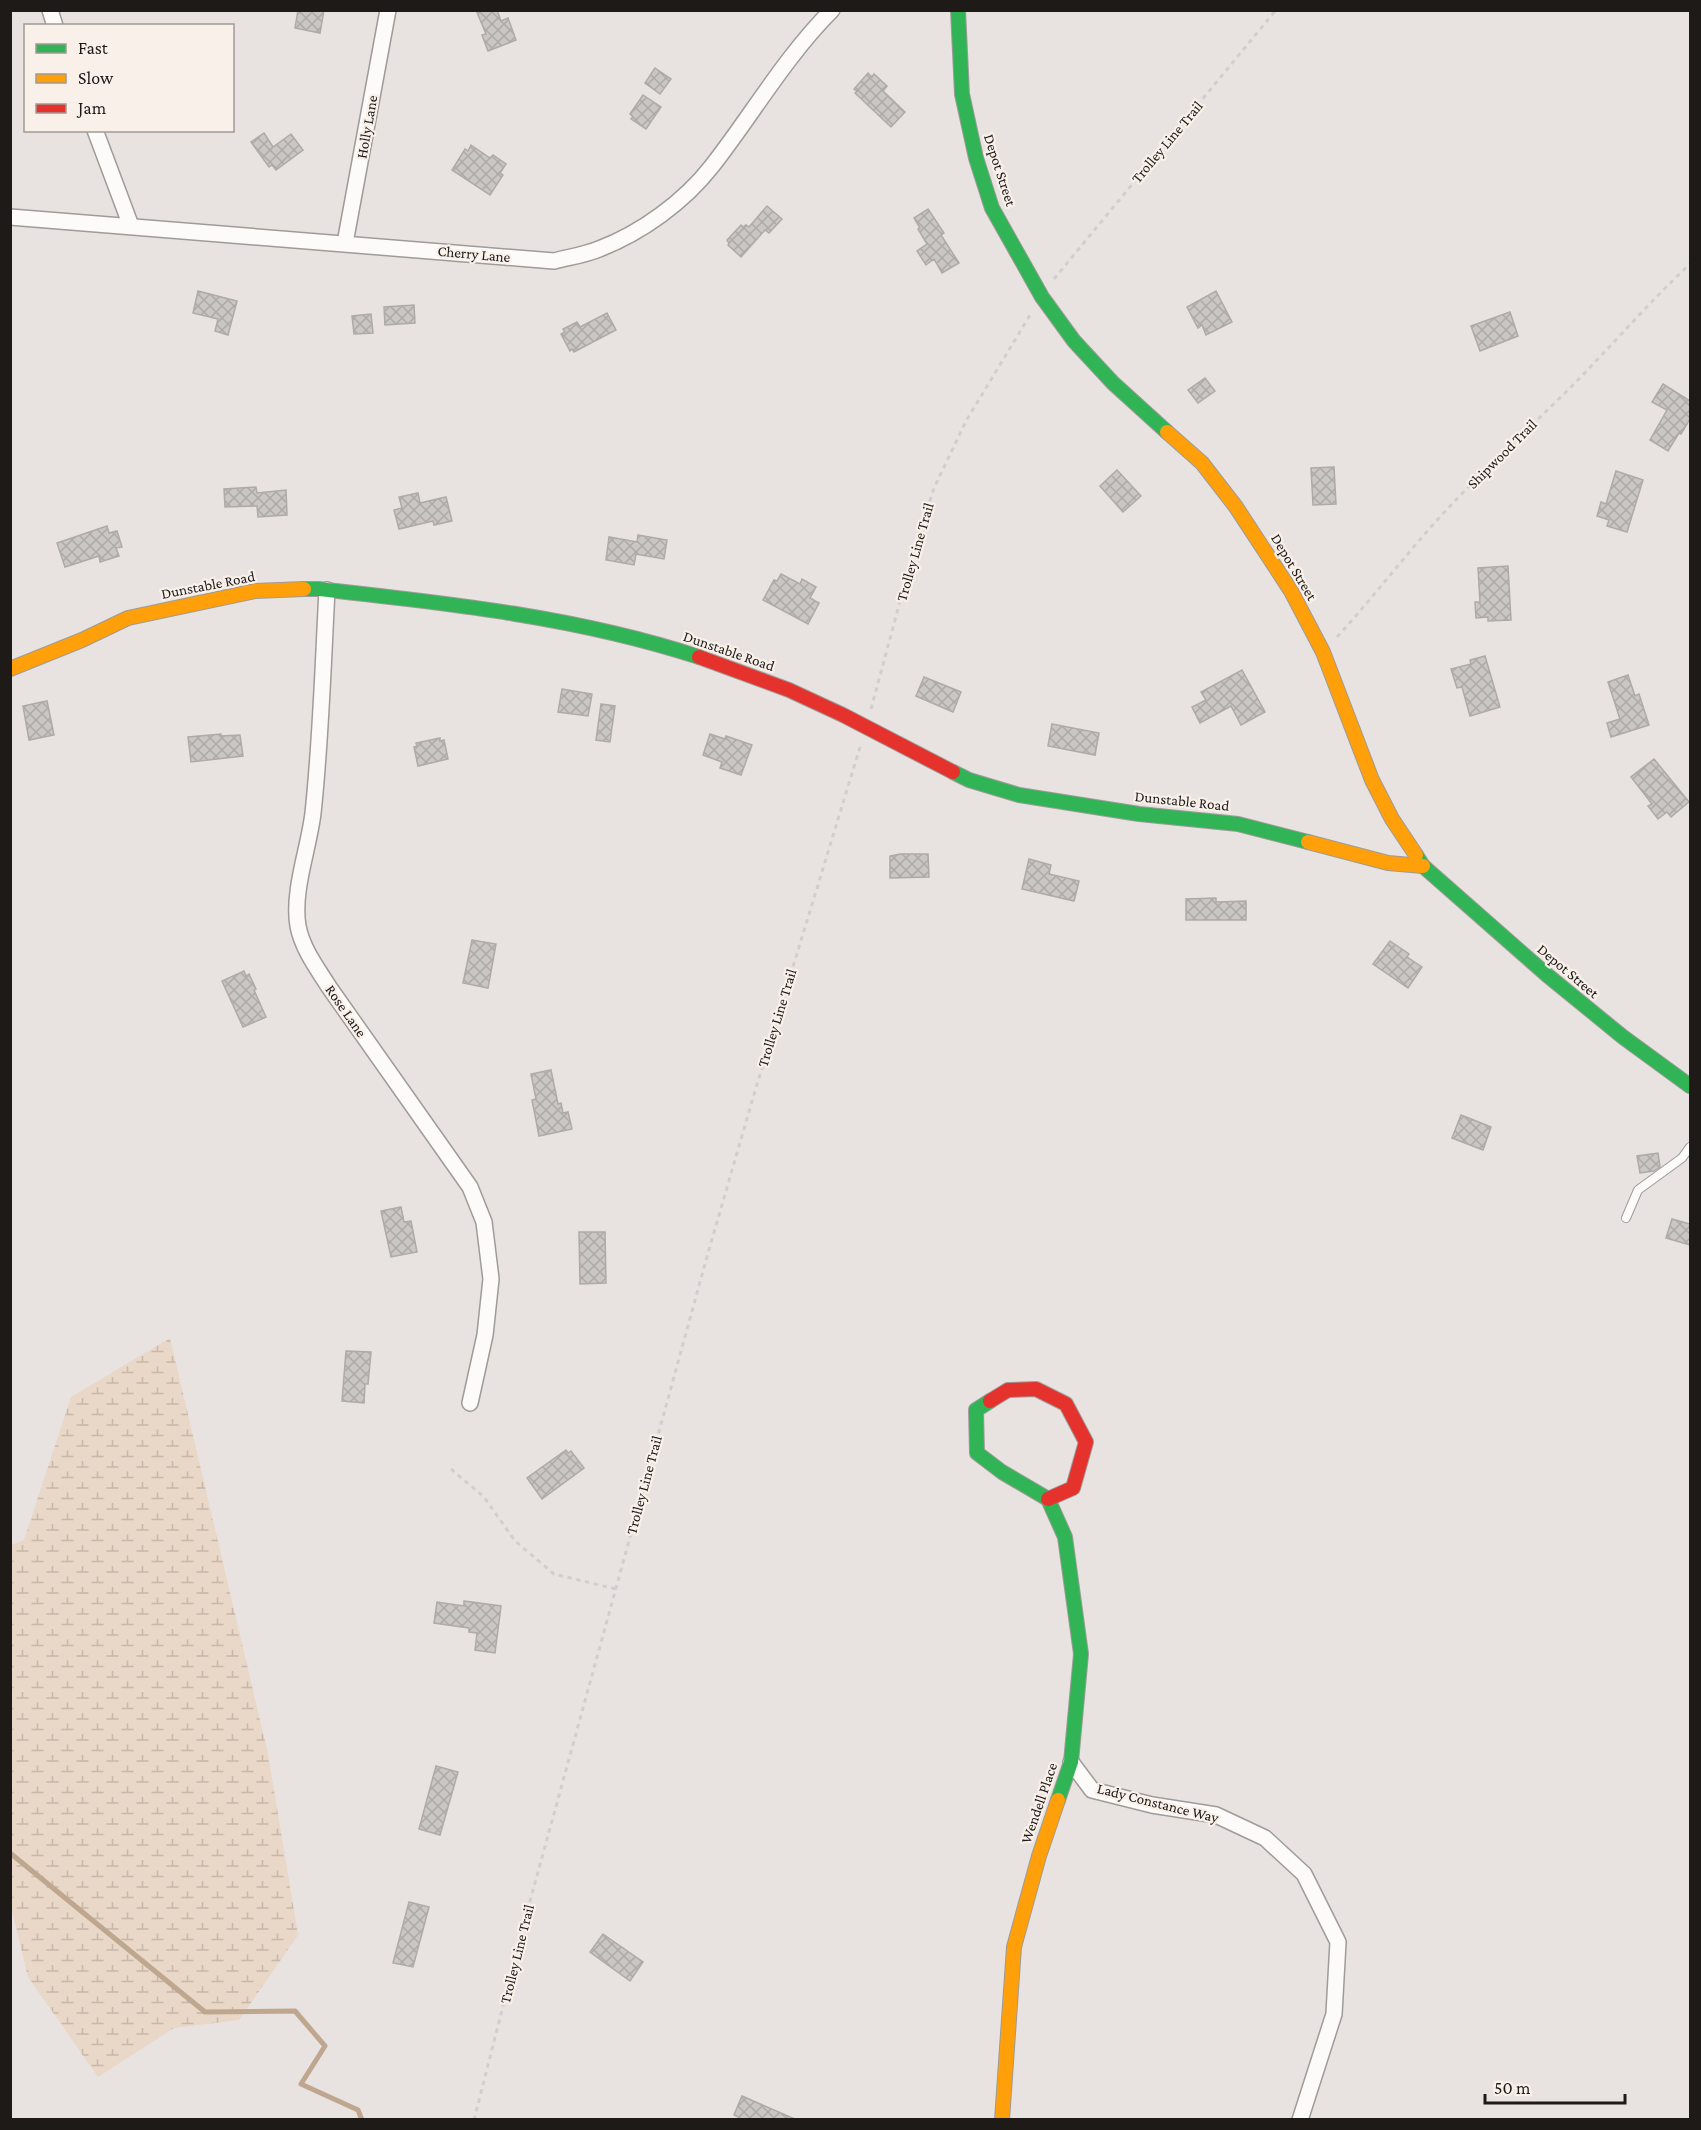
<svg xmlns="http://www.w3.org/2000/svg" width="1701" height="2130" font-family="'Crimson Pro',serif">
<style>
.wetland{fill:url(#wetland-marsh)}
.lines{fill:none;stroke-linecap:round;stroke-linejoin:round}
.stream{stroke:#bea68f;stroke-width:5}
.building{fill:url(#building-cross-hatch);stroke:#aeaaa8;stroke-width:1.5}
.lane-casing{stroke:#9e9b98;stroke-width:10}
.street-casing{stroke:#9e9b98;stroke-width:18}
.fast-casing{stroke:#9e9b98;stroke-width:16}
.slow-casing{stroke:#9e9b98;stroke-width:16}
.jam-casing{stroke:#9e9b98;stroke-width:16}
.path{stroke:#d1cfce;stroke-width:3;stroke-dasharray:4.5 4.5;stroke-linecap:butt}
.lane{stroke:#fcfbfa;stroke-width:8}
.street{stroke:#fcfbfa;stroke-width:15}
.fast{stroke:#30b455;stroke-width:14}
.slow{stroke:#ff9f0a;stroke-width:14}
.jam{stroke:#e5322d;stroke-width:14}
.labels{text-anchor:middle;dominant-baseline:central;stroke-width:4.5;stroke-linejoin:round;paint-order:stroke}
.street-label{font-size:15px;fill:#1d1a18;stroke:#f8f0e9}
</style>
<defs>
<pattern id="wetland-marsh" width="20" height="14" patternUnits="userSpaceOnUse" patternTransform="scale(1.5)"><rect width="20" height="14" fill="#e9d7c7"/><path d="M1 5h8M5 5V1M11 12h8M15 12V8" fill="none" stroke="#c7b8aa"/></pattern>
<pattern id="building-cross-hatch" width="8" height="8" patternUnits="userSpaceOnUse" patternTransform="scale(1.5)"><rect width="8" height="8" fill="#c9c6c3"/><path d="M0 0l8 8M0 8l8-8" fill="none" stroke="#acaaa7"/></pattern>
</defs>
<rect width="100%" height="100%" fill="#e8e3e0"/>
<path class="wetland" d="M170 1338 268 1754 298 1935 239 2020 174 2028 98 2077 28 1977 11 1907V1545L24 1540 71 1397Z"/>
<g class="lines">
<path class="stream" d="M10 1853 205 2012 295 2011 325 2046 301 2084 358 2110 362 2120"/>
</g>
<g class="building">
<path d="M298 10H324L320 33 295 28Z"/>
<path d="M476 10H497L501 21 508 18 516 40 488 51 482 35 486 34Z"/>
<path d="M655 68 671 79 660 94 645 83Z"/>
<path d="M868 73 872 77 874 74 887 86 883 91 905 112 891 127 855 93 857 91 854 89Z"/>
<path d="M643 95 661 107 646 129 631 119 633 117 630 114Z"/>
<path d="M264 133 273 147 291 134 303 150 276 170 272 165 269 167 251 142Z"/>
<path d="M471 145 490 158 493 155 506 164 500 173 503 175 490 195 452 170 465 149 468 151Z"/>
<path d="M767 206 782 219 769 233 765 230 741 257 728 245 729 243 727 240 741 225 743 227 746 225 749 227Z"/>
<path d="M928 209 944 233 941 235 959 263 942 273 934 259 926 265 917 251 927 244 918 229 920 228 914 218Z"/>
<path d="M198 291 237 301 228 335 215 331 218 319 193 313Z"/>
<path d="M1216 291 1232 322 1206 335 1202 325 1198 328 1187 307Z"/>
<path d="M414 305 415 323 385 325 384 307Z"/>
<path d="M1510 312 1518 336 1480 351 1471 326Z"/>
<path d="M607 313 616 330 574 352 572 349 570 351 561 334 565 332 563 329 577 322 580 327Z"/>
<path d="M371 314 373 333 354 334 352 316Z"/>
<path d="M1205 378 1215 391 1198 403 1188 390Z"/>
<path d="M1663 384 1690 401V419L1681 434 1679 433 1668 451 1650 440 1667 410 1652 402Z"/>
<path d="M1334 467 1336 504 1313 505 1311 468Z"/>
<path d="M1117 470 1141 496 1123 512 1100 486Z"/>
<path d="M1616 471 1643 480 1627 532 1607 526 1609 520 1597 516 1601 502 1606 504Z"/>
<path d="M256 487 257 493 286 490 287 515 258 517 257 506 225 507 224 489Z"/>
<path d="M418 493 420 503 446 497 452 521 434 525 433 521 399 529 394 510 402 508 399 497Z"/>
<path d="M107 526 109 533 117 531 122 547 116 548 119 556 100 562 99 556 65 567 57 543Z"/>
<path d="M638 535 667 540 664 559 636 554 634 565 606 560 609 537 637 542Z"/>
<path d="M1508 566 1511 620 1488 621V617L1476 618 1475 602H1480L1478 568Z"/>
<path d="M781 574 800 584 802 579 816 587 810 598 819 603 808 624 763 600 774 580 777 581Z"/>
<path d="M1485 656 1500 707 1470 716 1462 687 1457 688 1451 669 1471 664 1470 660Z"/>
<path d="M1242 670 1265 712 1241 725 1231 706 1200 723 1192 707 1206 700 1201 692Z"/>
<path d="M1628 675 1635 696 1639 694 1649 725 1611 737 1607 723 1620 719 1608 682Z"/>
<path d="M924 677 961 692 953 712 916 696Z"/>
<path d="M562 689 592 694 588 716 558 712Z"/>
<path d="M47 701 54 735 29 740 23 706Z"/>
<path d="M601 704 615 706 610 742 596 740Z"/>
<path d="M1052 724 1099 733 1095 755 1048 746Z"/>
<path d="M221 734V736L240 735 243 756 191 762 188 737Z"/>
<path d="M710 734 725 739 726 736 752 745 741 775 720 768 722 762 703 755Z"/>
<path d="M440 738V741L444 740 448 759 418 766 414 747 417 746 416 743Z"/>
<path d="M1654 759 1689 802 1671 817 1667 812 1658 819 1648 806 1652 804 1631 777Z"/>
<path d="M900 854H928L929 877 890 878V856Z"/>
<path d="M1029 859 1051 865 1049 874 1079 881 1074 901 1022 889Z"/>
<path d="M1216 898V902L1246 901V920H1186V899Z"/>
<path d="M472 940 496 944 488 988 463 983Z"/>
<path d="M1390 941 1409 954 1407 957 1422 967 1408 988 1373 964Z"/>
<path d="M244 971 246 976 249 974 256 989 254 990 266 1017 243 1027 222 981Z"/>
<path d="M551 1070 558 1104 561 1103 563 1113 568 1112 572 1129 539 1136 532 1100 536 1099 531 1074Z"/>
<path d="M1461 1115 1491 1127 1483 1150 1452 1138Z"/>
<path d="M1658 1153 1660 1167 1654 1171 1640 1173 1637 1156Z"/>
<path d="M401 1207 404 1222 411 1221 417 1252 391 1257 381 1211Z"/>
<path d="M1672 1219 1690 1224V1245L1666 1238Z"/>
<path d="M579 1232H605L606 1283 580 1284Z"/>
<path d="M346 1351 371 1352 368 1384H365L364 1403 342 1401Z"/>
<path d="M566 1450 568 1453 571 1451 584 1468 542 1499 527 1478Z"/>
<path d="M464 1601 501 1606 495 1653 475 1650 477 1633 469 1632V1628L434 1623 437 1602 464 1606Z"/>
<path d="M436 1766 458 1772 440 1835 419 1829Z"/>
<path d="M409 1902 429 1907 413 1967 393 1963Z"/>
<path d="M603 1934 643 1962 630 1981 590 1952Z"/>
<path d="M742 2096 797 2120H744L734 2115Z"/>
</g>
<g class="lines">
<defs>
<path id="lane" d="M1626 1218 1638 1190 1682 1158 1690 1147"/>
<g id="street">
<path d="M50 10 55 26"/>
<path d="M95 130 131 226"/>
<path d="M10 217 554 261C569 257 585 255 599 249 641 233 684 202 712 166 752 115 785 57 832 10"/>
<path d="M345 243 388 10"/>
<path d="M327 590C323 664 321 739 313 813 309 848 292 891 298 926 302 948 317 968 329 987L470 1187 484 1222 491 1279 485 1335 470 1403"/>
<path d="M1071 1762 1092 1790 1152 1805 1216 1815 1265 1838 1304 1874 1338 1942 1334 2014 1300 2120"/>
</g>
<g id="fast">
<path d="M958 10 962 94 976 158 992 208 1042 297 1074 341 1113 383 1167 432"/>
<path d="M304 589H319C447 603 577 617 699 657"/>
<path d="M953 772 969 780 1019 795 1139 814 1238 824 1308 842"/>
<path d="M1416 855 1423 866 1547 975 1623 1037 1690 1086"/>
<path d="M990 1401 976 1410 977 1453 1002 1472 1048 1499 1065 1537 1081 1654 1071 1762 1058 1800"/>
</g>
<g id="slow">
<path d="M1167 432 1202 463 1236 507 1291 591 1323 652 1372 780 1392 819 1416 855"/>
<path d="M10 669 82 640 128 618 255 591 304 589"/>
<path d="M1308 842 1388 863 1423 866"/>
<path d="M1002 2120 1014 1947 1039 1856 1058 1800"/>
</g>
<g id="jam">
<path d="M699 657 789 690 843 715 953 772"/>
<path d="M990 1401 1008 1390 1036 1389 1066 1404 1086 1442 1073 1488 1048 1499"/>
</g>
</defs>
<use href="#lane" class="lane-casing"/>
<use href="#street" class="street-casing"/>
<use href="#fast" class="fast-casing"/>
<use href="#slow" class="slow-casing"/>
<use href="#jam" class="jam-casing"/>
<g class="path">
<path d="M1054 279 1276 10"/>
<path d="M1337 637C1367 604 1394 570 1423 536 1468 484 1518 439 1567 391 1609 349 1647 304 1690 264"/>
<path d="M871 709 915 546 934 488 966 421 1030 315"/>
<path d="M451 1469 484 1497 515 1541 554 1574 616 1589"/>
<path d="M474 2120 527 1912 708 1253 755 1091 861 744"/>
</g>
<use href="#lane" class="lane"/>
<use href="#street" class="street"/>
<use href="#fast" class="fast"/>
<use href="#slow" class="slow"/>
<use href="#jam" class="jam"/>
</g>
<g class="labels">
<g class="street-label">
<text transform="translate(367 127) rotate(-80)">Holly Lane</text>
<text transform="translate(1167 142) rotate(-50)">Trolley Line Trail</text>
<text transform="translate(1000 170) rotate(72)">Depot Street</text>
<text transform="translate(474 254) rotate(5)">Cherry Lane</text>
<text transform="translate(1502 454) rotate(-45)">Shipwood Trail</text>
<text transform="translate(915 552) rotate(-74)">Trolley Line Trail</text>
<text transform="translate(1294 567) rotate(59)">Depot Street</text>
<text transform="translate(208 585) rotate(-11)">Dunstable Road</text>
<text transform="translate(729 651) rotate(19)">Dunstable Road</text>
<text transform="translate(1182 801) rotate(6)">Dunstable Road</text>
<text transform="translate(1568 971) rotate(40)">Depot Street</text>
<text transform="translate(346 1011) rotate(55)">Rose Lane</text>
<text transform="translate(777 1018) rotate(-73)">Trolley Line Trail</text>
<text transform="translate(644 1485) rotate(-75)">Trolley Line Trail</text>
<text transform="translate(1039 1803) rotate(-71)">Wendell Place</text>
<text transform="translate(1158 1803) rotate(14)">Lady Constance Way</text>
<text transform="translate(517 1954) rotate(-76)">Trolley Line Trail</text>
</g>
</g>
<rect width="1701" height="2130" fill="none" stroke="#1d1a18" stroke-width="24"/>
<rect x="24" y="24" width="210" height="108" fill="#f8f0e9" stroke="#a09a95" stroke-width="1.5"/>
<rect x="36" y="44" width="30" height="9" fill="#30b455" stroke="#a09a95" stroke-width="1.5"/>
<text x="78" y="54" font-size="18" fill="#1d1a18">Fast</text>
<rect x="36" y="74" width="30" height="9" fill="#ff9f0a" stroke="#a09a95" stroke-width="1.5"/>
<text x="78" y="84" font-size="18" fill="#1d1a18">Slow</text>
<rect x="36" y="104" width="30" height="9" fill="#e5322d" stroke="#a09a95" stroke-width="1.5"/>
<text x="78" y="114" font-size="18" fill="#1d1a18">Jam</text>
<path d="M1485 2094v9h140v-9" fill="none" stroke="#1d1a18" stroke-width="3"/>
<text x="1494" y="2094" font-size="18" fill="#1d1a18" stroke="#f8f0e9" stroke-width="4.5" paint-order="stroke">50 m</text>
</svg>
